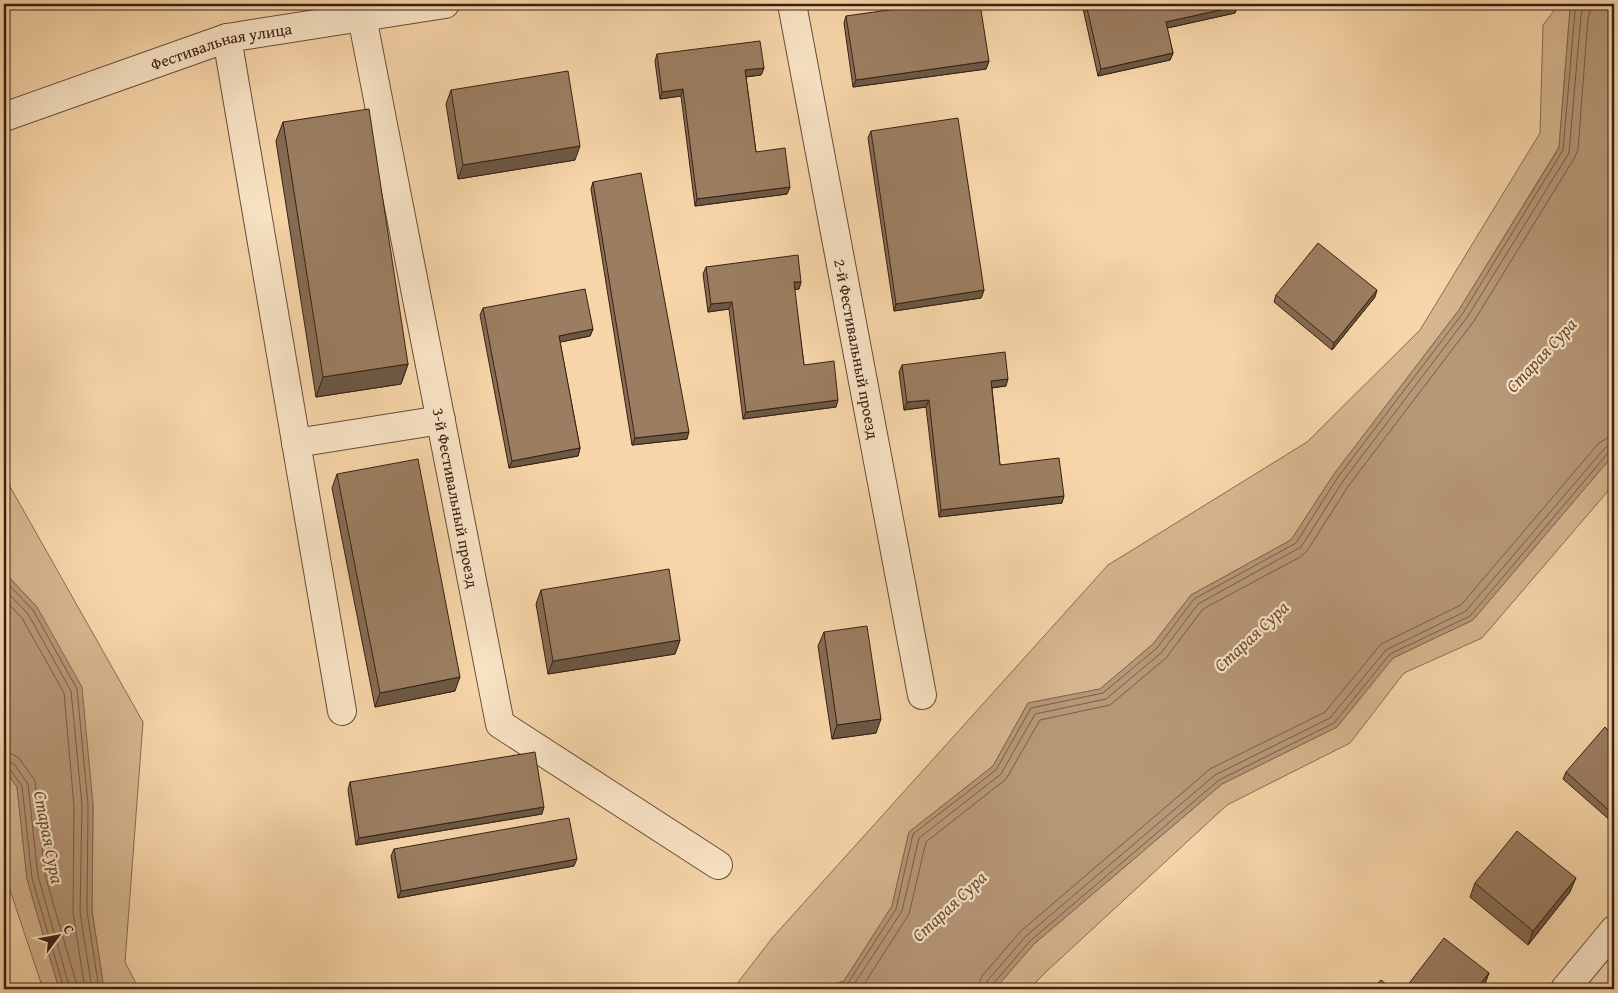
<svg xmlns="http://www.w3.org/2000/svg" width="1618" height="993" font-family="'Gentium Book Plus',serif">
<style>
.green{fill:#d6b68f;stroke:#886b52}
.water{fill:#b69776;stroke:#84674f}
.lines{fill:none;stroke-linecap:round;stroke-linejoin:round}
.shore{stroke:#785c46;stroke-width:1}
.minor-casing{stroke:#684d3a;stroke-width:30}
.minor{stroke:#f9e4c6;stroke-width:28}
.wall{fill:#856c53;stroke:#392015}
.shaded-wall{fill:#6c5844;stroke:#392015}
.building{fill:#9b7e61;stroke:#392015}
.labels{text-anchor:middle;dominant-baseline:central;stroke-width:4.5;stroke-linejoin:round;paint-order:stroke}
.street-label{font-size:16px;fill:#392015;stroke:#f9e4c6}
.water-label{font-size:18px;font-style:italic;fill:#654a37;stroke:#f9e4c6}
</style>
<rect width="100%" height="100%" fill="#f6d5a8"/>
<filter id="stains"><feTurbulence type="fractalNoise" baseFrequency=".004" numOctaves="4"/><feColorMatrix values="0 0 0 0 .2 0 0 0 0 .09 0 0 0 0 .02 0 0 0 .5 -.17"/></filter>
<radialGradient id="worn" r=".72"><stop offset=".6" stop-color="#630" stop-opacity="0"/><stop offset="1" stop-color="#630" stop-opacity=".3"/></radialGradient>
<g class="green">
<path d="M1559 4H1575L1570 9 1559 147 1459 310 1334 474 1291 540 1191 595 1153 644 1100 689 1028 703 993 766 909 832 892 906 844 981 817 989H733L773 937 1108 565 1307 442 1420 330 1540 133 1543 25Z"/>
<path d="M1614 454V484L1482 638 1404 673 1350 743 1227 805 1048 970 1029 989H995L1034 944 1222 784 1337 727 1393 658 1473 620Z"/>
<path d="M4 476 143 722 125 962 139 989H104L92 911 93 805 37 607 4 572Z"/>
<path d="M4 769 17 787 27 879 59 989H43L7 881 4 829Z"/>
</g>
<g class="water">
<path d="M1575 4H1614V454L1473 620 1393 658 1337 727 1222 784 1034 944 995 989H817L844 981 892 906 909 832 993 766 1028 703 1100 689 1153 644 1191 595 1291 540 1334 474 1459 310 1559 148 1570 9Z"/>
<path d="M4 572 37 607 82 687 93 805 92 911 104 989H59L27 879 17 787 4 769Z"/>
</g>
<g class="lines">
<g class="shore">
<path d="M4 580 33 610 77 689 88 805 87 911 99 989"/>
<path d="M4 589 28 614 71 691 82 805 80 912 92 989"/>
<path d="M4 599 22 618 64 693 74 806 73 913 85 989"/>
<path d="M4 753 12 754 19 758 35 781 45 875 78 989"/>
<path d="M4 760 14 764 28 784 38 876 70 989"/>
<path d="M4 766 9 768 22 786 32 878 64 989"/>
<path d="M834 989 848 983 896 909 913 834 996 770 1031 708 1103 693 1157 648 1194 599 1296 543 1338 477 1463 313 1563 150 1575 12 1578 4"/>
<path d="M851 989 902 911 919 838 1001 774 1035 714 1106 699 1161 653 1198 604 1301 547 1343 481 1468 316 1569 153 1581 15 1584 4"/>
<path d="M861 989 909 914 926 842 1006 779 1040 720 1110 705 1166 658 1203 609 1300 557 1307 551 1349 485 1474 321 1575 157 1578 149 1588 18 1592 4"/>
<path d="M978 989 979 983 982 976 1021 931 1210 769 1325 712 1381 644 1461 605 1598 444 1607 438 1614 437"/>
<path d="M985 989 988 980 1026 936 1215 775 1330 718 1386 650 1466 611 1604 449 1609 445H1614"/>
<path d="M992 989 993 984 1030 941 1219 780 1334 723 1390 654 1470 616 1608 453 1614 451"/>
</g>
<defs>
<g id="minor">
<path id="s1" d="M792 4 922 695"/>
<path id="s2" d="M362 17 500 724 718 865"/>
<path d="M227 38 342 711"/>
<path id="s3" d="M4 117 227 38 445 4"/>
<path d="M296 443 441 420"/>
<path d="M1565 989 1614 930"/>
</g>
</defs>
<use href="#minor" class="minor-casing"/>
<use href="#minor" class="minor"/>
</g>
<g class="wall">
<path d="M1082 4H1237L1235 13 1167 28 1173 53 1170 60 1098 76Z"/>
<path d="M846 16 989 61 986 69 853 87 844 23Z"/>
<path d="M657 54 764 68 761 75 746 77 756 152 790 187 787 194 695 206 681 96 660 99 655 61Z"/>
<path d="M451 90 575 160 458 179 446 104Z"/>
<path d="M283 122 408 364 401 384 316 397 276 141Z"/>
<path d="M871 131 984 290 981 298 894 311 868 138Z"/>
<path d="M593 182 687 439 632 445 591 189Z"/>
<path d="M706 267 801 282 799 289H794L804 365 836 407 743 419 729 309 708 312 703 274Z"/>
<path d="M1276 295 1375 297 1332 350 1274 302Z"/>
<path d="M483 308 593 329 590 336 560 342 580 448 578 456 509 468 480 315Z"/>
<path d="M902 365 1006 386 992 388 1000 465 1062 503 939 517 926 407 904 410 899 372Z"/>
<path d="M337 474 455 691 375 707 332 488Z"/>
<path d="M541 590 680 640 675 654 548 674 536 604Z"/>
<path d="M824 632 876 733 832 739 818 646Z"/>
<path d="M1614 736V819L1612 822 1563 779 1566 772Z"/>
<path d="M350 782 542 814 356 845 348 790Z"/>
<path d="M394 849 574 866 398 898 391 856Z"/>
<path d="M1475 883 1570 892 1528 945 1470 897Z"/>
</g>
<g class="shaded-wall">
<path d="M1238 6 1235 13 1163 29 1166 22Z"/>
<path d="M1173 53 1170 60 1098 76 1101 69Z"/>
<path d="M989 61 986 69 853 87 856 80Z"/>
<path d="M764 68 761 75 743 77 745 70Z"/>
<path d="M683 89 681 96 660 99 662 92Z"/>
<path d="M580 146 575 160 458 179 463 165Z"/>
<path d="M790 187 787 194 695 206 697 199Z"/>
<path d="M794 282H801L799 289 791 290Z"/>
<path d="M984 290 981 298 894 311 896 304Z"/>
<path d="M1377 290 1375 297 1332 350 1334 343Z"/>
<path d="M732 302 729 309 708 312 711 304Z"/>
<path d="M593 329 590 336 556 343 559 336Z"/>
<path d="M408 364 401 384 316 397 323 377Z"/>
<path d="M1008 379 1006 386 988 388 991 381Z"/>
<path d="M838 400 836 407 743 419 746 412Z"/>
<path d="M929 400 926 407 904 410 907 402Z"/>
<path d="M689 432 687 439 632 445 635 438Z"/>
<path d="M580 448 578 456 509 468 512 461Z"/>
<path d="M1064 496 1062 503 939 517 941 510Z"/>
<path d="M680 640 675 654 548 674 553 661Z"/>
<path d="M460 677 455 691 375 707 380 693Z"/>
<path d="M881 719 876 733 832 739 837 725Z"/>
<path d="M544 807 542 814 356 845 359 838Z"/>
<path d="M577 859 574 866 398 898 401 891Z"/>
<path d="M1576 878 1570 892 1528 945 1533 931Z"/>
<path d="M1489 973 1484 987 1482 989H1476Z"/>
</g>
<g class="building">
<path d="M931 4H980L989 61 856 80 846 16Z"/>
<path d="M1086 4H1237L1238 6 1166 22 1173 53 1101 69Z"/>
<path d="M760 41 764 68 745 70 756 152 785 148 790 187 697 199 683 89 662 92 657 54Z"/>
<path d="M568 71 580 146 463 165 451 90Z"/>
<path d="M369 109 408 364 323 377 283 122Z"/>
<path d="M958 118 984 290 896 304 871 131Z"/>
<path d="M641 173 689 432 635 438 593 182Z"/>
<path d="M1318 243 1377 290 1334 343 1276 295Z"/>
<path d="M798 255 801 282H794L804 365 834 361 838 400 746 412 732 302 711 304 706 267Z"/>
<path d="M585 289 593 329 559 336 580 448 512 461 483 308Z"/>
<path d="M1005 352 1008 379 991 381 1000 465 1059 458 1064 496 941 510 929 400 907 402 902 365Z"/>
<path d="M418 459 460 677 380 693 337 474Z"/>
<path d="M669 569 680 640 553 661 541 590Z"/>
<path d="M867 626 881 719 837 725 824 632Z"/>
<path d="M1605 727 1614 736V815L1566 772Z"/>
<path d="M535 752 544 807 359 838 350 782Z"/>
<path d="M569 818 577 859 401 891 394 849Z"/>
<path d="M1517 831 1576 878 1533 931 1475 883Z"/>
<path d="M1444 938 1489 973 1476 989H1411L1407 986Z"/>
<path d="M1381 980 1392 989H1372Z"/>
</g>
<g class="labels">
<g class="street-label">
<text stroke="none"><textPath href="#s3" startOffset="229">Фестивальная улица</textPath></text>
<text stroke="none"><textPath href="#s1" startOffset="351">2-й Фестивальный проезд</textPath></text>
<text stroke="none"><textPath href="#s2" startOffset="490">3-й Фестивальный проезд</textPath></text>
</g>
<g class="water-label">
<text transform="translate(1541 355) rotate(-47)">Старая Сура</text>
<text transform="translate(1251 636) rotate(-43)">Старая Сура</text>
<text transform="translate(49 837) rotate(79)">Старая Сура</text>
<text transform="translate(949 906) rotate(-43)">Старая Сура</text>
</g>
</g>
<rect width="1618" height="993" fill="none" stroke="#f6d5a8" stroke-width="20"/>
<rect x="5" y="5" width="1608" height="983" fill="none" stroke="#392015" stroke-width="2.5"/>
<rect x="10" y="10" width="1598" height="973" fill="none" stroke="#392015"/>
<g transform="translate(58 936) rotate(58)" stroke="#f9e4c6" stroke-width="4" paint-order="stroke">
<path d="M0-4L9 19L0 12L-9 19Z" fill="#392015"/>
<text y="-8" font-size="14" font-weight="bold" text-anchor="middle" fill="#392015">С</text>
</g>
<rect width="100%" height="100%" filter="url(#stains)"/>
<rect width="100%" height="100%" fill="url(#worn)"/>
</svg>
